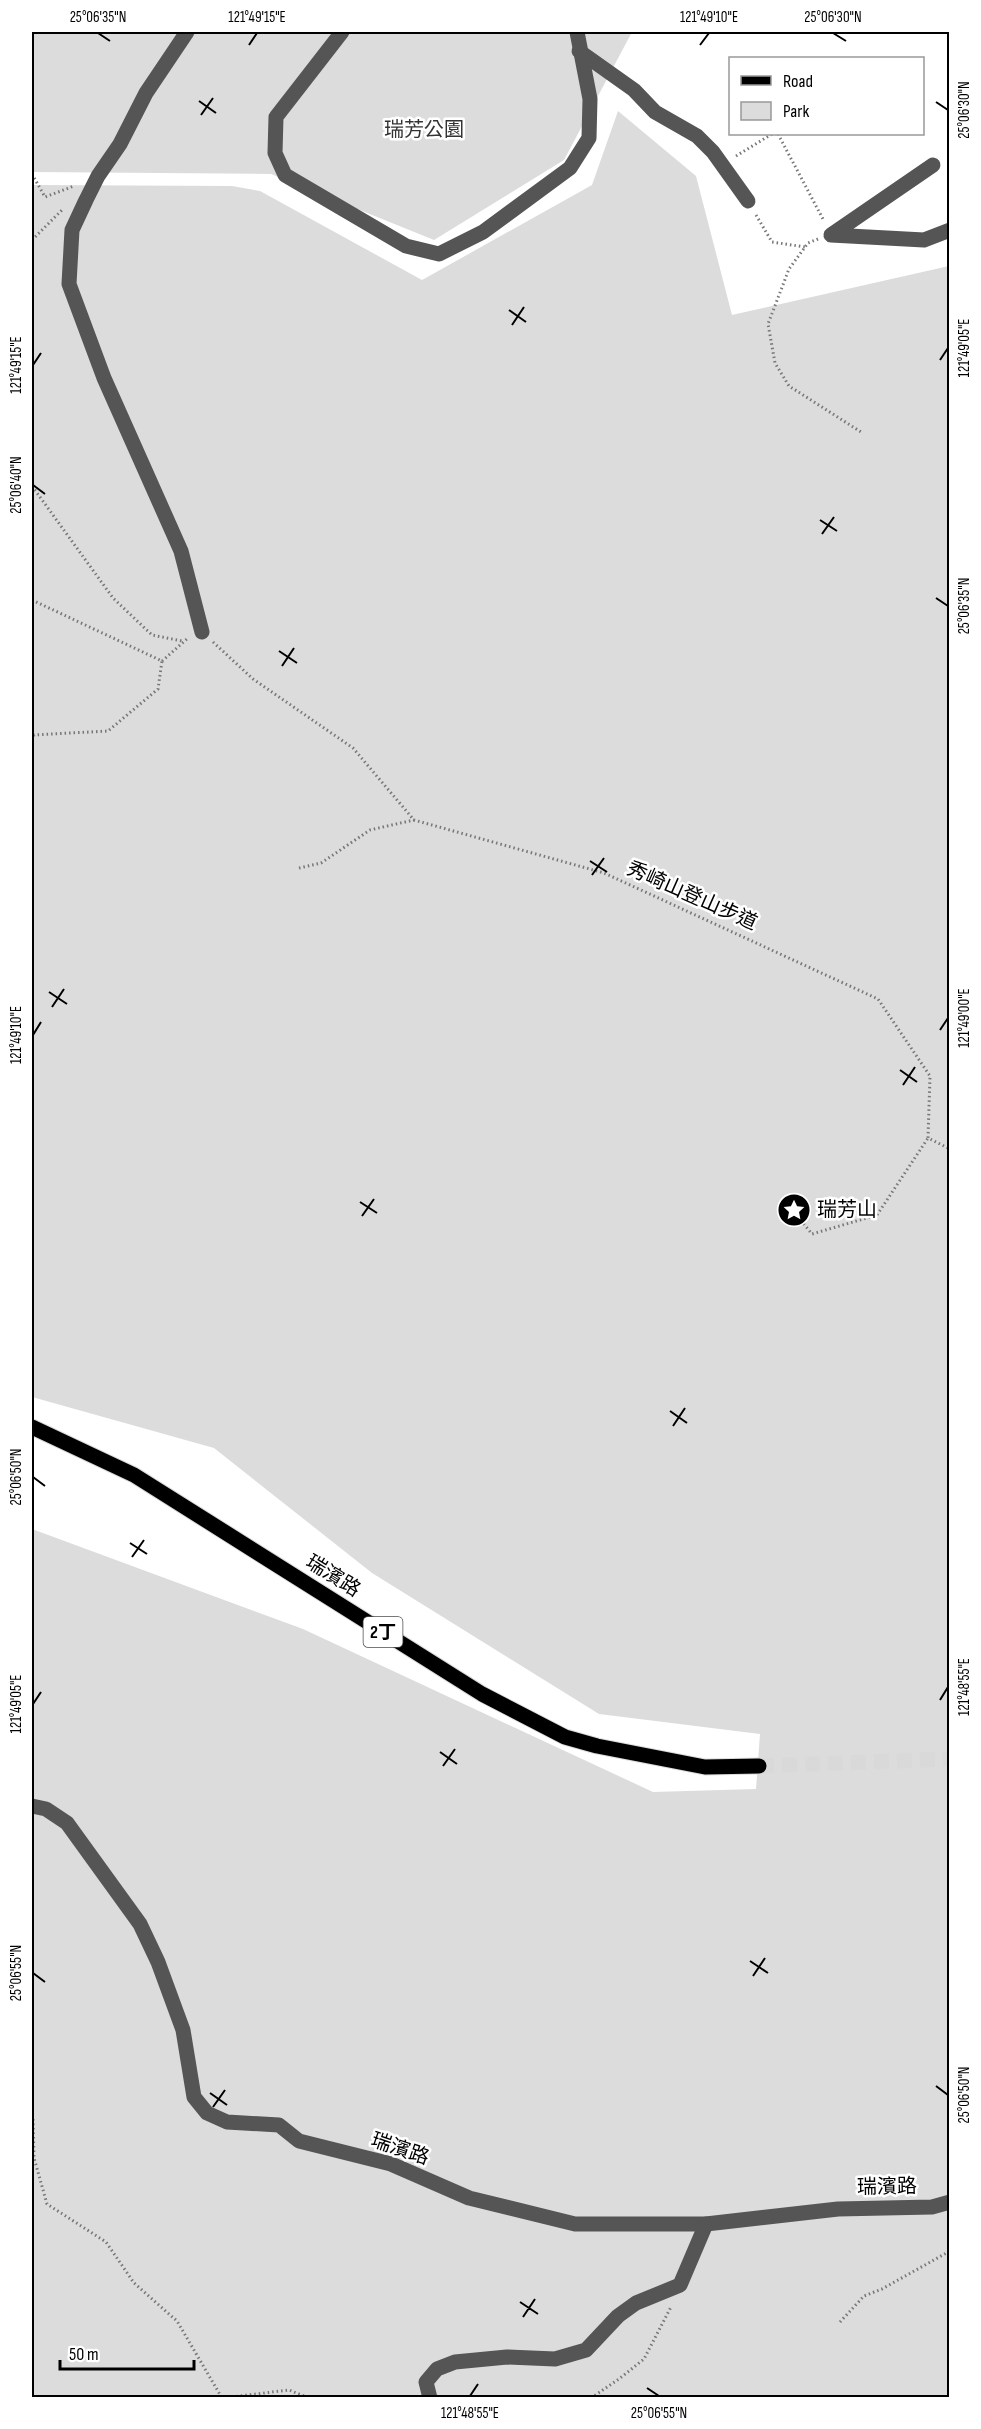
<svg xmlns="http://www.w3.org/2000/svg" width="981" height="2429" font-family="'Sofia Sans Condensed','Noto Sans TC',sans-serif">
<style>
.green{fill:#dcdcdc}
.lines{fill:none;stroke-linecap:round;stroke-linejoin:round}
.major-tunnel{stroke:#d9d9d9;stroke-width:15;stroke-dasharray:15 8;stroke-linecap:butt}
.major-casing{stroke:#dbdbdb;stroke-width:17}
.path{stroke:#777;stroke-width:3;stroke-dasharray:1.5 3;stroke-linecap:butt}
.minor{stroke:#555;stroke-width:15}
.major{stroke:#000;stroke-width:15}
.ticks{fill:none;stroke:#000;stroke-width:2}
.labels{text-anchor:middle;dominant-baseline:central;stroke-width:5;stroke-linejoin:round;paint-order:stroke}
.shield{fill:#fff;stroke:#4c4c4c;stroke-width:1.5}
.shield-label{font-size:18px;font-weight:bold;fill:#000}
.park-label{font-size:20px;fill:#333;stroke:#fff}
.street-label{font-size:20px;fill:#000;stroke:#fff}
.poi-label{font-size:20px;fill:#000;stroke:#fff;text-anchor:start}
.neatline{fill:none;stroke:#000;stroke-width:2}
.ticks-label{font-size:15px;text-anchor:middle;fill:#000}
</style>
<rect width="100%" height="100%" fill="#fff"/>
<g class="green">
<path d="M32 32H632L564 160 434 240 271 174 32 172Z"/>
<path d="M618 111 696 176 732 315 949 266V2397H32V1529L303 1629 653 1792 756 1789 760 1734 599 1714 372 1573 214 1448 32 1397V185L232 186 260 191 422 280 592 185Z"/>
</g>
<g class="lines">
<path class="major-tunnel" d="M759 1766 950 1759"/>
<defs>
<path id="major" d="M32 1427 134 1475 482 1694 565 1737 597 1746 705 1767 759 1766"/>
</defs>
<use href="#major" class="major-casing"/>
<g class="path">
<path d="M778 134 824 221"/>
<path d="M736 156 772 134"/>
<path d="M32 174 45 197 74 186"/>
<path d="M756 215 772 242 805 247"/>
<path d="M818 239 808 243 789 269 768 324 775 363 789 386 861 432"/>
<path d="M32 240 62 210"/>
<path d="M32 486 113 598 152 635 182 641"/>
<path d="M32 600 162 661"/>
<path d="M213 642 253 679 353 748 414 820 604 873 878 999 930 1076 928 1138 950 1149"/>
<path d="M162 661 188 638"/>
<path d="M32 740 34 735 108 731 158 689 162 661"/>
<path d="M299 868 321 863 370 830 414 820"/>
<path d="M795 1222 803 1223 812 1234 877 1215 928 1138"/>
<path d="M33 2119 34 2158 47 2204 106 2242 134 2283 177 2321 222 2398"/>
<path d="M840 2322 864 2296 882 2289 950 2251"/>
<path d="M223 2398 289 2390 309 2398"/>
<path d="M591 2398 619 2379 644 2359 671 2307"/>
</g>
<g class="minor">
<path d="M187 32 146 93 120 144 98 176 86 200 72 230 69 284 104 378 181 551 202 632"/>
<path d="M342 32 276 117 275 153 285 175 406 246 439 254 483 232 570 168 589 138 590 99 577 32"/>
<path d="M579 51 634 90 655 112 697 136 713 152 748 201"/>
<path d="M933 165 831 235 924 240 950 230"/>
<path d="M32 1806 46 1809 67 1823 140 1924 158 1962 183 2030 194 2097 207 2113 227 2122 279 2125 299 2141 391 2164 469 2198 575 2224H706L838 2209 932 2207 950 2202"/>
<path d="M430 2398 426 2382 437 2369 455 2362 507 2357 555 2359 586 2350 618 2316 636 2303 680 2285 706 2224"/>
</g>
<use href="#major" class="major"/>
</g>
<path class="ticks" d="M98 33 110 41M833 33 846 41M249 45 257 33M700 45 709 33M199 101 216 113M936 102 948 110M201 115 213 98M509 310 526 322M512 325 524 307M940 360 948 348M33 365 41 353M33 485 45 494M820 520 837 531M822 534 834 517M936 598 948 606M279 651 297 663M282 666 294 648M590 861 607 872M592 875 604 858M49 992 67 1004M52 1007 64 989M940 1030 948 1018M33 1035 41 1022M900 1070 917 1082M903 1085 915 1067M360 1202 377 1213M362 1216 374 1199M670 1411 687 1423M673 1426 685 1408M33 1477 45 1486M130 1543 147 1554M132 1557 144 1540M940 1700 948 1687M33 1704 41 1692M440 1752 457 1764M443 1766 455 1749M750 1961 768 1973M33 1973 45 1982M753 1976 765 1958M936 2086 948 2095M210 2093 227 2105M213 2107 225 2090M520 2302 538 2314M523 2317 535 2299M647 2388 659 2396M470 2396 478 2384"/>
<defs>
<symbol id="sight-disc" viewBox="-11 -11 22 22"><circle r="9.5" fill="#000" stroke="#fff"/><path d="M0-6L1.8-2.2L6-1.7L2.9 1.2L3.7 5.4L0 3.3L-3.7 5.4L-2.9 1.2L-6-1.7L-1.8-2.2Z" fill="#fff"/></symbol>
</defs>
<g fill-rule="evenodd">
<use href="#sight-disc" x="775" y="1191" width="38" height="38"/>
</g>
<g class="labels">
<rect class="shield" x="363.5" y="1617" width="39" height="30" rx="4.5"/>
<g class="shield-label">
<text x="383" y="1632">2丁</text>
</g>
<g class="park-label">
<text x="424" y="130">瑞芳公園</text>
</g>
<g class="street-label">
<text transform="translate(692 896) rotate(24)">秀崎山登山步道</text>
<text transform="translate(333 1576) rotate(32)">瑞濱路</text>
<text transform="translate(400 2149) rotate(19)">瑞濱路</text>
<text transform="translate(887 2187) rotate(-1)">瑞濱路</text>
</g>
<g class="poi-label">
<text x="817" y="1210">瑞芳山</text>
</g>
</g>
<rect width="981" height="2429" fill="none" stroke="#ffffff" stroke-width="66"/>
<rect x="729" y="57" width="195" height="78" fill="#ffffff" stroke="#999999" stroke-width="1.5"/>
<rect x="741" y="76" width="30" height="9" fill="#000000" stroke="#999999" stroke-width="1.5"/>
<text x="783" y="87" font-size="18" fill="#000000">Road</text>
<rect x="741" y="102" width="30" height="18" fill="#dcdcdc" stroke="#999999" stroke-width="1.5"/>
<text x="783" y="117" font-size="18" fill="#000000">Park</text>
<path d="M60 2360v9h134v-9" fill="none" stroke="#000000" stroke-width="3"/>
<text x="69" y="2360" font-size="18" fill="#000000" stroke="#ffffff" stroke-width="4.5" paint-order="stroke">50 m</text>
<rect x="33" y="33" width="915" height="2363" class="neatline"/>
<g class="ticks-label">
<text x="98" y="22">25°06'35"N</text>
<text x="257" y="22">121°49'15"E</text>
<text x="709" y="22">121°49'10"E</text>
<text x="833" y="22">25°06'30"N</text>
<text transform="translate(964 110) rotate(-90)" y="5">25°06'30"N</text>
<text transform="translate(964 348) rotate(-90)" y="5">121°49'05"E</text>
<text transform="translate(16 365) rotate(-90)" y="5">121°49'15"E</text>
<text transform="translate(16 485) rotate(-90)" y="5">25°06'40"N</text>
<text transform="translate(964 606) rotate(-90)" y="5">25°06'35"N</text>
<text transform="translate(964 1018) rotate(-90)" y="5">121°49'00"E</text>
<text transform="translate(16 1035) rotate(-90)" y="5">121°49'10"E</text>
<text transform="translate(16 1477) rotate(-90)" y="5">25°06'50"N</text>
<text transform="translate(964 1687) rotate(-90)" y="5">121°48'55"E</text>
<text transform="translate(16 1704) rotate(-90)" y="5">121°49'05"E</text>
<text transform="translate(16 1973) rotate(-90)" y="5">25°06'55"N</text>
<text transform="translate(964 2095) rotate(-90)" y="5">25°06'50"N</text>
<text x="470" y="2418">121°48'55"E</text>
<text x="659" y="2418">25°06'55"N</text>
</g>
</svg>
